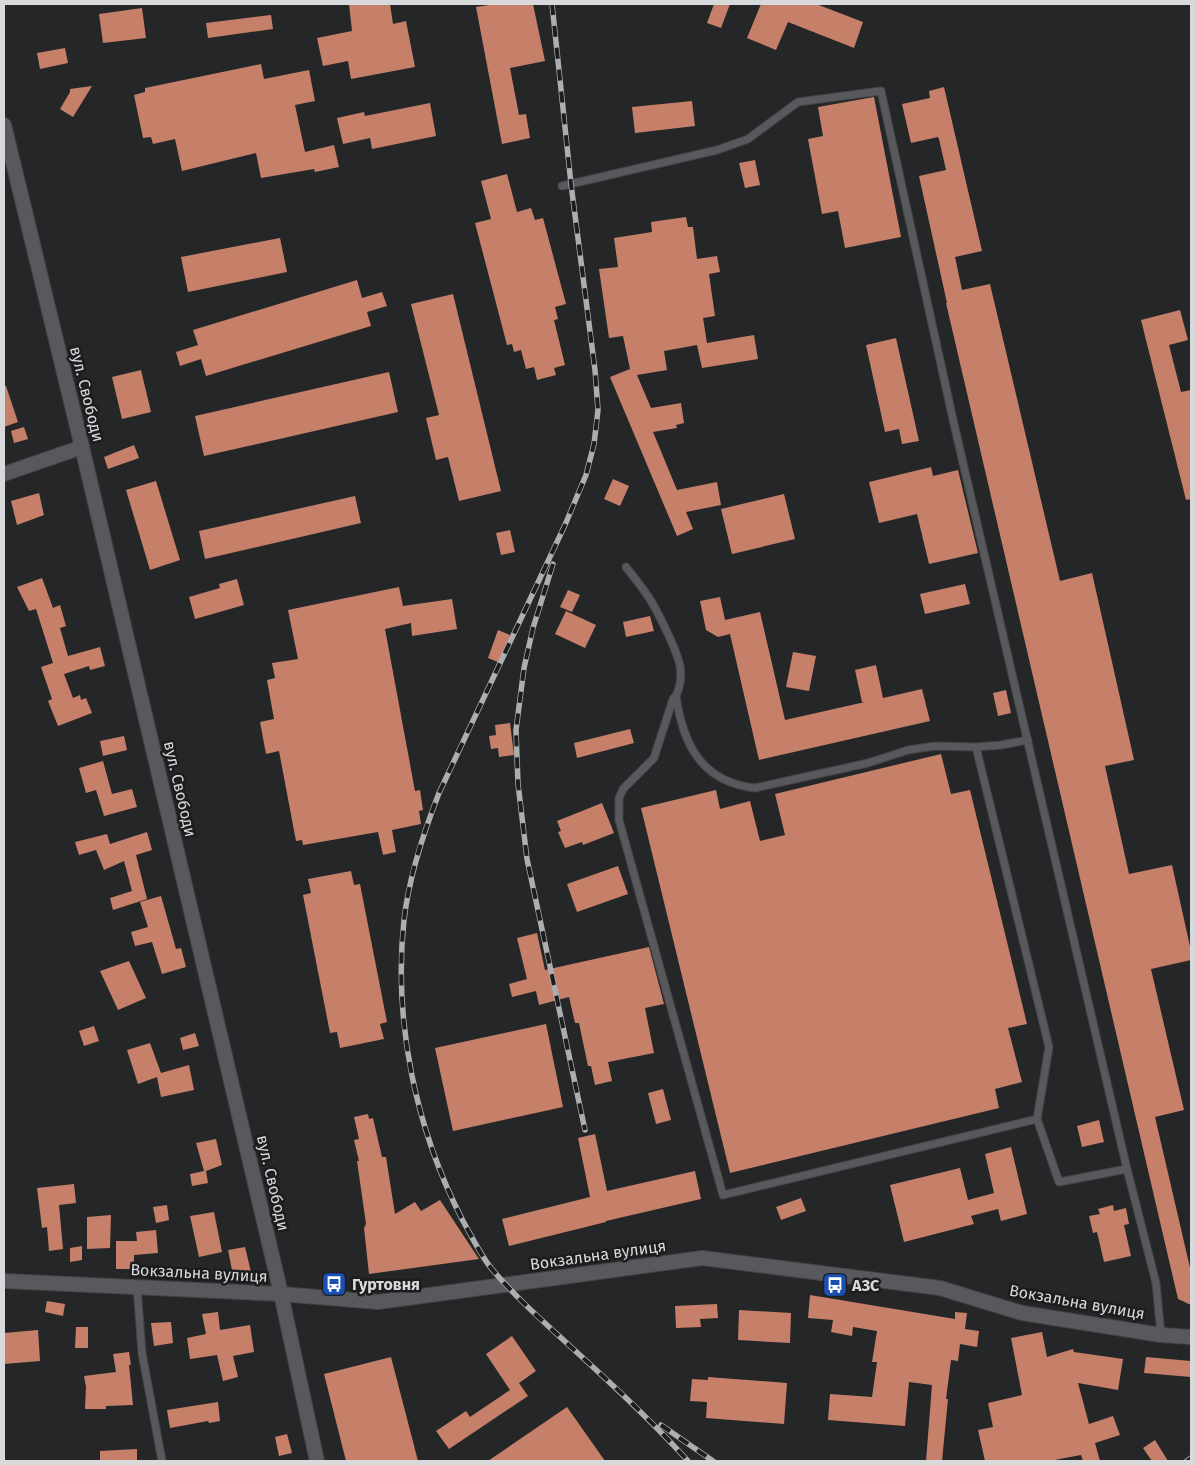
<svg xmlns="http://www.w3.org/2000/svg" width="1195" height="1465" font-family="'Fira Sans',sans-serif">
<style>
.building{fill:#c6806a}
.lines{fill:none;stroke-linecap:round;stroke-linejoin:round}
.lane-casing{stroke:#434445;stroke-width:9}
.street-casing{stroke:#434445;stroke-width:16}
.lane{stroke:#58595c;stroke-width:7}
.street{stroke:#58595c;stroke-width:14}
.rail-casing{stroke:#adaeb0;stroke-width:5.5}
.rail{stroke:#1c1d1f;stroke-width:4;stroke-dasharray:11;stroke-linecap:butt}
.labels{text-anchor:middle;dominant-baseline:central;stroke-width:5;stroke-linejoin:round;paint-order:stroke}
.street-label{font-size:16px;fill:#d8d9da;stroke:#1c1d1f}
.poi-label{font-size:16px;font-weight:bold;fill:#d8d9da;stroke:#1c1d1f;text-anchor:start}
</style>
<rect width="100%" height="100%" fill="#252628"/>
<g class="building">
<path d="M349 4H390L393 24 406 21 415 67 351 79 348 61 323 66 317 38 352 31Z"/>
<path d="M495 4H533L545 61 510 68 519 115 526 114 530 138 502 144 476 7Z"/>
<path d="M714 4H730L721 28 707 23Z"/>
<path d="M761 4H816L863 22 854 48 788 22 776 50 747 38Z"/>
<path d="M142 8 146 38 103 43 99 14Z"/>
<path d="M271 15 273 29 208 38 206 23Z"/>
<path d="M65 48 68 63 40 69 37 53Z"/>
<path d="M261 64 264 79 309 70 315 101 295 105 305 152 334 145 339 167 315 172 314 169 261 178 256 153 182 171 175 139 153 144 151 137 143 138 134 95 145 92V88Z"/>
<path d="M92 86 73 117 60 109 70 92V89Z"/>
<path d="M944 87 982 251 955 257 962 290 990 284 1060 581 1092 573 1134 760 1105 766 1129 874 1172 865 1191 951V960L1151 969 1184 1110 1155 1117 1191 1272V1305L1178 1299 946 303H947L919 176 946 170 939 139 938 137 911 143 902 104 930 98 929 91Z"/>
<path d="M874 97 901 237 845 248 838 211 822 214 808 139 823 136 818 107Z"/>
<path d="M692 101 695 126 635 133 632 107Z"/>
<path d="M430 103 436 136 372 149 370 138 343 144 337 118 364 112 365 116Z"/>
<path d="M755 160 760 185 745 188 739 163Z"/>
<path d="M507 174 517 212 531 208 535 220 543 218 566 304 555 307 558 319 554 320 565 365 554 368 556 375 537 380 534 367 526 369 521 350 514 352 512 344 507 345 475 223 491 219 481 181Z"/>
<path d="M686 217 688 227H693L697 259 717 256 720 272 709 274 715 316 703 318 707 343 754 335 758 359 702 368 697 345 664 351 667 370 637 375 651 408 681 403 684 423 676 425 677 428 653 432 677 490 717 482 721 505 686 512 693 529 677 536 610 377 630 369 623 336 609 338 599 269 618 267 614 238 652 232 651 222Z"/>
<path d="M280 238 287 272 188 292 181 257Z"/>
<path d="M357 280 362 298 382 292 387 306 367 312 371 326 206 376 201 359 180 366 176 352 198 345 193 330Z"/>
<path d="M453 294 501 491 459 501 448 457 436 460 426 418 439 415 411 304Z"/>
<path d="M1180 310 1188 340 1169 345 1181 392 1191 390V499L1186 500 1141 320Z"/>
<path d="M896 338 919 441 902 444 899 429 885 432 866 345Z"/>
<path d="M141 370 151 412 122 419 112 377Z"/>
<path d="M389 372 398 412 204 456 195 416Z"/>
<path d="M4 386H6L18 422 4 427Z"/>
<path d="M24 427 28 439 14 443 11 431Z"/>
<path d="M134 445 139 458 108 469 104 457Z"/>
<path d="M931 467 933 476 958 470 978 553 929 564 917 514 879 523 869 482Z"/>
<path d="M613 479 629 486 620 506 604 499Z"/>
<path d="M156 481 180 560 150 570 126 490Z"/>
<path d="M39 493 44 515 17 525 11 501Z"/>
<path d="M784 494 795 539 732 554 721 509Z"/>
<path d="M355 496 361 523 205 559 199 531Z"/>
<path d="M510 530 515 552 501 555 496 533Z"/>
<path d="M42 578 53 608 60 605 66 626 60 628 68 656 100 647 105 666 90 670 89 666 64 674 73 698 80 695 81 700 86 698 92 713 58 726 48 701 52 699 41 667 53 663 36 609 29 611 17 587Z"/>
<path d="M237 579 244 605 195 619 189 597 220 588 219 584Z"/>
<path d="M965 584 970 604 925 614 920 594Z"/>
<path d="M399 587 403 606 452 599 457 629 412 636 411 623 385 629 415 791 420 790 423 810 419 811 421 824 392 830 396 852 383 855 378 832 303 845 302 840 296 841 279 751 266 754 260 722 274 719 267 680 275 678 272 663 298 659 288 610Z"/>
<path d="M568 590 580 595 572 612 560 607Z"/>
<path d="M720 597 725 620 760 612 785 720 865 702H862L855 670 876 665 883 698 922 689 930 721 759 760 730 634 718 637 706 630 700 601Z"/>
<path d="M566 611 596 625 585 648 555 634Z"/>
<path d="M650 616 654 631 626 637 623 622Z"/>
<path d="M498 630 510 635 500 663 488 658Z"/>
<path d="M793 652 816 656 809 691 786 687Z"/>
<path d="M1006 690 1011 713 998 716 993 693Z"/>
<path d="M510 723 514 755 499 757 498 748 491 749 489 736 496 735 495 725Z"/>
<path d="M630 729 634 743 577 758 574 743Z"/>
<path d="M124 736 127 750 103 756 100 741Z"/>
<path d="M941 754 951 794 970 790 1027 1024 1008 1028 1022 1082 995 1089 999 1108 730 1173 641 808 716 790 720 809 750 801 760 841 785 835 775 794Z"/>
<path d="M103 761 112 794 132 789 137 807 104 816 96 790 86 793 79 768Z"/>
<path d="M602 803 614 833 583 845 582 842 565 848 558 832 561 831 557 821Z"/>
<path d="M147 832 152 850 136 855 147 899 113 910 110 898 132 891 124 861 104 870 96 850 79 855 75 842 107 834 110 844Z"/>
<path d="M618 866 628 894 577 912 567 884Z"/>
<path d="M351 871 354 885 360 884 387 1022 380 1024 384 1039 340 1048 337 1032 330 1033 303 895 311 893 308 879Z"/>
<path d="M161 896 176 949 181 948 186 967 162 974 152 942 135 946 131 932 148 927 140 902Z"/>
<path d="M537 933 545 970 649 947 664 1004 645 1008 654 1053 608 1062 612 1081 595 1085 591 1066H588L579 1023H575L569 997 539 1005 536 991 512 997 509 984 527 979 517 938Z"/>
<path d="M129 961 146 998 118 1010 100 971Z"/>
<path d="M546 1024 563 1107 453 1131 435 1048Z"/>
<path d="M94 1026 99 1041 84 1046 79 1031Z"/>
<path d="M195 1033 199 1046 183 1050 180 1038Z"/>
<path d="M150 1043 161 1073 189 1065 194 1090 161 1097 157 1077 138 1084 127 1050Z"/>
<path d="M663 1089 671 1120 656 1124 648 1093Z"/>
<path d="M368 1114 369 1119 373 1118 382 1157H386L395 1214 415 1202 421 1211 440 1200 479 1259 369 1274 364 1228 366 1224 357 1161H359L354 1140 359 1139 354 1117Z"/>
<path d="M1099 1120 1104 1142 1082 1147 1077 1126Z"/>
<path d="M595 1134 607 1191 695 1171 701 1199 606 1221V1222L509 1246 502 1219 590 1197 578 1138Z"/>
<path d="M216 1139 222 1165 206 1171 208 1183 192 1186 190 1174 204 1171 196 1143Z"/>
<path d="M1011 1147 1027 1214 1001 1221 998 1209 971 1216 974 1224 904 1242 890 1185 960 1168 968 1200 994 1193 985 1154Z"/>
<path d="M74 1184 76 1203 59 1205 63 1249 49 1251 47 1227 42 1228 37 1188Z"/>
<path d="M801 1198 806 1211 781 1220 776 1207Z"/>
<path d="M167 1205 169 1220 156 1223 153 1207Z"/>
<path d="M1113 1205 1114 1211 1126 1208 1129 1224 1124 1225 1131 1256 1104 1262 1097 1232 1093 1233 1089 1216 1100 1214 1098 1209Z"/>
<path d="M214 1212 222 1252 199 1257 190 1216Z"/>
<path d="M111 1215 110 1248 87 1249V1217Z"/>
<path d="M156 1230 158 1253 134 1255V1269H116V1241H137L136 1232Z"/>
<path d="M82 1246V1260L70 1262V1248Z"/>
<path d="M245 1247 251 1272 233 1275 228 1250Z"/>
<path d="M810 1295 955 1319V1312L967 1313 965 1329 979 1331 977 1347 960 1344 958 1361 951 1360 946 1399H948L942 1461H926L932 1385 909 1382 905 1426 828 1420 830 1394 872 1397 877 1362H872L877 1331 853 1327 852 1336 831 1332 833 1320 808 1318Z"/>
<path d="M47 1301 65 1304 63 1316 45 1312Z"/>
<path d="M717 1304 718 1318 700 1319 701 1327 676 1328 675 1306Z"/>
<path d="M739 1310 791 1313 790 1343 738 1340Z"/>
<path d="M218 1312 220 1330 250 1325 254 1352 233 1356 238 1377 223 1381 217 1355 190 1359 187 1338 206 1334 202 1314Z"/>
<path d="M171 1322 173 1343 154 1346 151 1323Z"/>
<path d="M76 1327H88V1348H75Z"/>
<path d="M38 1330 40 1361 4 1364V1333Z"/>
<path d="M1042 1332 1047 1357 1073 1349 1074 1352 1123 1359 1118 1390 1078 1383 1089 1424 1113 1416 1120 1435 1095 1443 1100 1461H1083L1081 1455 1049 1461H985L978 1430 993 1427 988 1403 1022 1395 1011 1338Z"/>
<path d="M512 1336 536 1371 519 1383 528 1396 449 1449 436 1431 466 1411 470 1417 510 1390 486 1354Z"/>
<path d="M129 1352 131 1365H129L133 1405 106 1406V1409H85L86 1387 84 1376 116 1372 113 1354Z"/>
<path d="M391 1357 418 1461H346L324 1374Z"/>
<path d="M1146 1357 1191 1361V1377L1144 1373Z"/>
<path d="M708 1377 787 1383 784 1424 706 1418 707 1402 690 1401 692 1379 708 1380Z"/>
<path d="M218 1402 220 1421 209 1423 208 1421 170 1428 167 1410Z"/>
<path d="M567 1407 605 1461H488Z"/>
<path d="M287 1434 292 1453 279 1456 275 1437Z"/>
<path d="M1155 1440 1168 1461H1152L1143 1448Z"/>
<path d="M137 1449V1461H100V1451Z"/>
</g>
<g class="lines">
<defs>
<g id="lane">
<path d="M562 186 717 150 748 139 798 102 881 91 954 424 1127 1169 1156 1283 1161 1335"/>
<path d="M626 567C632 575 639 583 645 592 655 605 677 650 680 666 682 675 680 693 673 699L654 758 623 789 619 798V820L723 1195 1037 1119"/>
<path d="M676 696C683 745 702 782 755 788L868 763 908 750 935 746 976 747 1049 1047 1037 1119 1059 1182 1127 1169"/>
<path d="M976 747 1001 745 1028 740"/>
<path d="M137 1287 142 1353 162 1461"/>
</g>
<g id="street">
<path d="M4 125 82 447 281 1294 317 1461"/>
<path d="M4 474 82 447"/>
<path d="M4 1281 281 1294 378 1302 702 1258 940 1288 1022 1313 1161 1335 1191 1337"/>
</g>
</defs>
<use href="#lane" class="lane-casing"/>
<use href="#street" class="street-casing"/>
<use href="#lane" class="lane"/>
<use href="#street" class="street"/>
<defs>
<g id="rail">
<path d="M552 4 571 184 595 370 598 410 594 444 586 475 565 525 439 793C423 834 409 876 404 920 393 1022 416 1130 463 1221 472 1237 480 1254 491 1268 515 1297 544 1322 571 1347 612 1384 651 1420 688 1461"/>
<path d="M553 564 533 628 524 668 516 730 518 784 527 859 585 1130"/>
<path d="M661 1425 713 1461"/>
<path d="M1187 1461 1191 1458"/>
</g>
</defs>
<use href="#rail" class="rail-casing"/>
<use href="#rail" class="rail"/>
</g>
<defs>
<symbol id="bus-square" viewBox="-11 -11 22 22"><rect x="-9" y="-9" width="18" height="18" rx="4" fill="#1a4fb4" stroke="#1c1d1f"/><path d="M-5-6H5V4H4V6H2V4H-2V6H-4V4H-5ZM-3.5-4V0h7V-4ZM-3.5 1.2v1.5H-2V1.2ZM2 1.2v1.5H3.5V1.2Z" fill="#fff"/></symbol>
</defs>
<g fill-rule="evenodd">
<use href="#bus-square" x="320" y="1270" width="28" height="28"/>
<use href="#bus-square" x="821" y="1271" width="28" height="28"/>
</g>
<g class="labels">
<g class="street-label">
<text transform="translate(87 394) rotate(76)">вул. Свободи</text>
<text transform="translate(180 789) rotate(77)">вул. Свободи</text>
<text transform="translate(273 1183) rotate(77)">вул. Свободи</text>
<text transform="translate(598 1255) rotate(-8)">Вокзальна вулиця</text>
<text transform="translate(199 1273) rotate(3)">Вокзальна вулиця</text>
<text transform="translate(1077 1302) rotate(10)">Вокзальна вулиця</text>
</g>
<g class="poi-label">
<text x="352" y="1284">Гуртовня</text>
<text x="852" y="1285">АЗС</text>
</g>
</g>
<rect width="1195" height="1465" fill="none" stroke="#d8d9da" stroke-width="10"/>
</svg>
